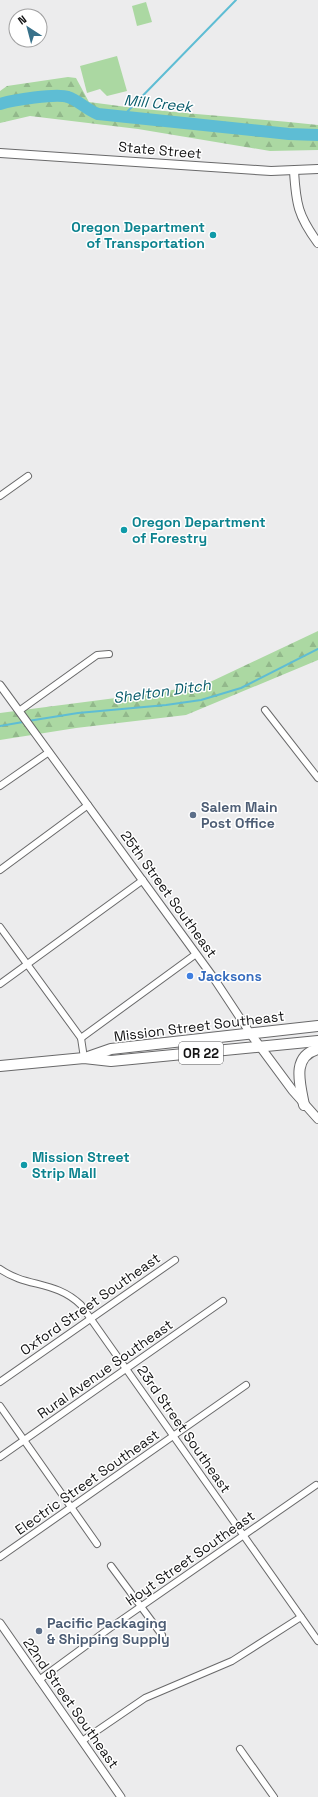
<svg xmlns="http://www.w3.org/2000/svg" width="318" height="1797" font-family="'Space Grotesk',sans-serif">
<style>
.forest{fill:url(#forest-firs)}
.garden{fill:#abd8a2}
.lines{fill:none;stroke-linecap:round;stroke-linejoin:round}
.stream{stroke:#5ebdd4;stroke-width:2}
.river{stroke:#5ebdd4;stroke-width:12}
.minor-casing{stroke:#69696a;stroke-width:8}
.tertiary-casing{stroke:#69696a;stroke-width:9}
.secondary-casing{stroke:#69696a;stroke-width:10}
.trunk-casing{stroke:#69696a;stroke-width:12}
.minor{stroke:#fff;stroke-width:6}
.tertiary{stroke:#fff;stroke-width:7}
.secondary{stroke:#fff;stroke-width:8}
.trunk{stroke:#fff;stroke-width:10}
.culture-dot{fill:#0f9aa8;stroke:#fff;stroke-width:1.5}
.service-dot{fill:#5c6f8a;stroke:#fff;stroke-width:1.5}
.shop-dot{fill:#3f7fe0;stroke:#fff;stroke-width:1.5}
.labels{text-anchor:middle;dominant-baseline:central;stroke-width:3;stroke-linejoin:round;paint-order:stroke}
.shield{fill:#fff;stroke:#59595a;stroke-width:1}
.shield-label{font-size:13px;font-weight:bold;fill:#121213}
.street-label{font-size:14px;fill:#121213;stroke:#fff}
.culture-label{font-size:14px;font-weight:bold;fill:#0d838f;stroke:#fff;text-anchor:start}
.service-label{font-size:14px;font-weight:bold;fill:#4e5e75;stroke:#fff;text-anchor:start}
.shop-label{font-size:14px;font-weight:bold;fill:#366cbe;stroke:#fff;text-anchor:start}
.water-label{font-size:15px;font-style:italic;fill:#0b5d6d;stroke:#fff}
</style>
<defs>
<pattern id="forest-firs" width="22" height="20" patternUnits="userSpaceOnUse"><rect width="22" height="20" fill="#abd8a2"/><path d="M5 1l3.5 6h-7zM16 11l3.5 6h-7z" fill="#92b88b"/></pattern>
</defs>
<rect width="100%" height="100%" fill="#ececed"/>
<g class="forest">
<path d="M68 77 76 78 89 102C165 113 242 117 318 125V150L270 151 138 129 30 116 0 123V91L7 86Z"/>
<path d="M318 631V660L186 715 76 728 0 740V713L162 692 208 683Z"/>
</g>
<g class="garden">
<path d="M146 2 152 22 137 26 132 6Z"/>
<path d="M117 56 127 91 107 96 100 89 87 93 80 66Z"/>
</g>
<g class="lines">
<g class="stream">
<path d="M123 116 236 0"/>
<path d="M28 721 78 713 166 705 201 700 241 688 318 649"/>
<path d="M0 726 23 722"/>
</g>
<path class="river" d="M0 104C12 100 57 93 68 97 78 100 87 110 98 114L289 134 318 135"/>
<defs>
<g id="minor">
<path d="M0 496 28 476"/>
<path d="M265 710 318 778"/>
<path d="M19 711 97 655 109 654"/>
<path d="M0 786 49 752"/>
<path d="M0 870 88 805"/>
<path d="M0 927 81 1038 84 1058"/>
<path d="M0 984 143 880"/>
<path d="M81 1038 196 954"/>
<path d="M0 1269C27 1288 55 1280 81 1305L318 1641"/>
<path d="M0 1382 175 1260"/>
<path d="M0 1406 97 1544"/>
<path d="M0 1457 223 1301"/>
<path d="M0 1557 246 1385"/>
<path d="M111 1566 162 1635"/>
<path d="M39 1680 110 1628 316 1485"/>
<path d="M82 1741 145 1698 232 1661 301 1617"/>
<path d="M240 1749 274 1797"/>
</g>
<g id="tertiary">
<path d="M0 685 213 977 250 1033"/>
<path d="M0 1623 121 1797"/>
</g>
<g id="secondary">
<path d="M0 153 271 171 318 169"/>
<path d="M294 171C296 204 298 216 318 243"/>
<path d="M250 1033 293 1091 318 1119"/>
</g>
<g id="trunk">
<path d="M88 1057 111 1049 318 1026"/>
<path d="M0 1066 84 1058 111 1061 318 1041"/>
<path d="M304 1105C300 1084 291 1056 318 1049"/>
</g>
</defs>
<use href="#minor" class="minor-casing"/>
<use href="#tertiary" class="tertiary-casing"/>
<use href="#secondary" class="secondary-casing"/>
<use href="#trunk" class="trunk-casing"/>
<use href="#minor" class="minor"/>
<use href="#tertiary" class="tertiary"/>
<use href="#secondary" class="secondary"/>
<use href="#trunk" class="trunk"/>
</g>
<g class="culture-dot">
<circle cx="213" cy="235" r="4"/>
<circle cx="124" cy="530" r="4"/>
<circle cx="24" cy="1165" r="4"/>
</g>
<g class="service-dot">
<circle cx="193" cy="815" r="4"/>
<circle cx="39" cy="1631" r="4"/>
</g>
<circle class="shop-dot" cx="190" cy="976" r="4"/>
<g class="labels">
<rect class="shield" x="179" y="1042" width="44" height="22" rx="3"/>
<g class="shield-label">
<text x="201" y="1053">OR 22</text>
</g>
<g class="street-label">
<text transform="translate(160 150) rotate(5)">State Street</text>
<text transform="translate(169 894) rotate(54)">25th Street Southeast</text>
<text transform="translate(199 1026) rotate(-7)">Mission Street Southeast</text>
<text transform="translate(90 1304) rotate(-35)">Oxford Street Southeast</text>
<text transform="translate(105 1369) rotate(-35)">Rural Avenue Southeast</text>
<text transform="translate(184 1429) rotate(55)">23rd Street Southeast</text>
<text transform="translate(87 1482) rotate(-35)">Electric Street Southeast</text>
<text transform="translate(190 1558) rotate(-35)">Hoyt Street Southeast</text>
<text transform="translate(71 1703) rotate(55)">22nd Street Southeast</text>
</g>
<g class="culture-label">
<text x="205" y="227" text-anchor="end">Oregon Department<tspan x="205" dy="16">of Transportation</tspan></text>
<text x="132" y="522">Oregon Department<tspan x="132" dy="16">of Forestry</tspan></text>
<text x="32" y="1157">Mission Street<tspan x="32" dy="16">Strip Mall</tspan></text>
</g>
<g class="service-label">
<text x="201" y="807">Salem Main<tspan x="201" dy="16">Post Office</tspan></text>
<text x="47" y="1623">Pacific Packaging<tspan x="47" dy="16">&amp; Shipping Supply</tspan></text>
</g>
<g class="shop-label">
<text x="198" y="976">Jacksons</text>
</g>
<g class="water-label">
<text transform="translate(158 103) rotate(6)">Mill Creek</text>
<text transform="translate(162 691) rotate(-8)">Shelton Ditch</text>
</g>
</g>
<g transform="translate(28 28) rotate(324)"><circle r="19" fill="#ffffff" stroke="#a0a0a1"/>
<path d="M0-3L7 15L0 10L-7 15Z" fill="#38718a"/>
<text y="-6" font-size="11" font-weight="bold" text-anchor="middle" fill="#121213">N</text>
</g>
</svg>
